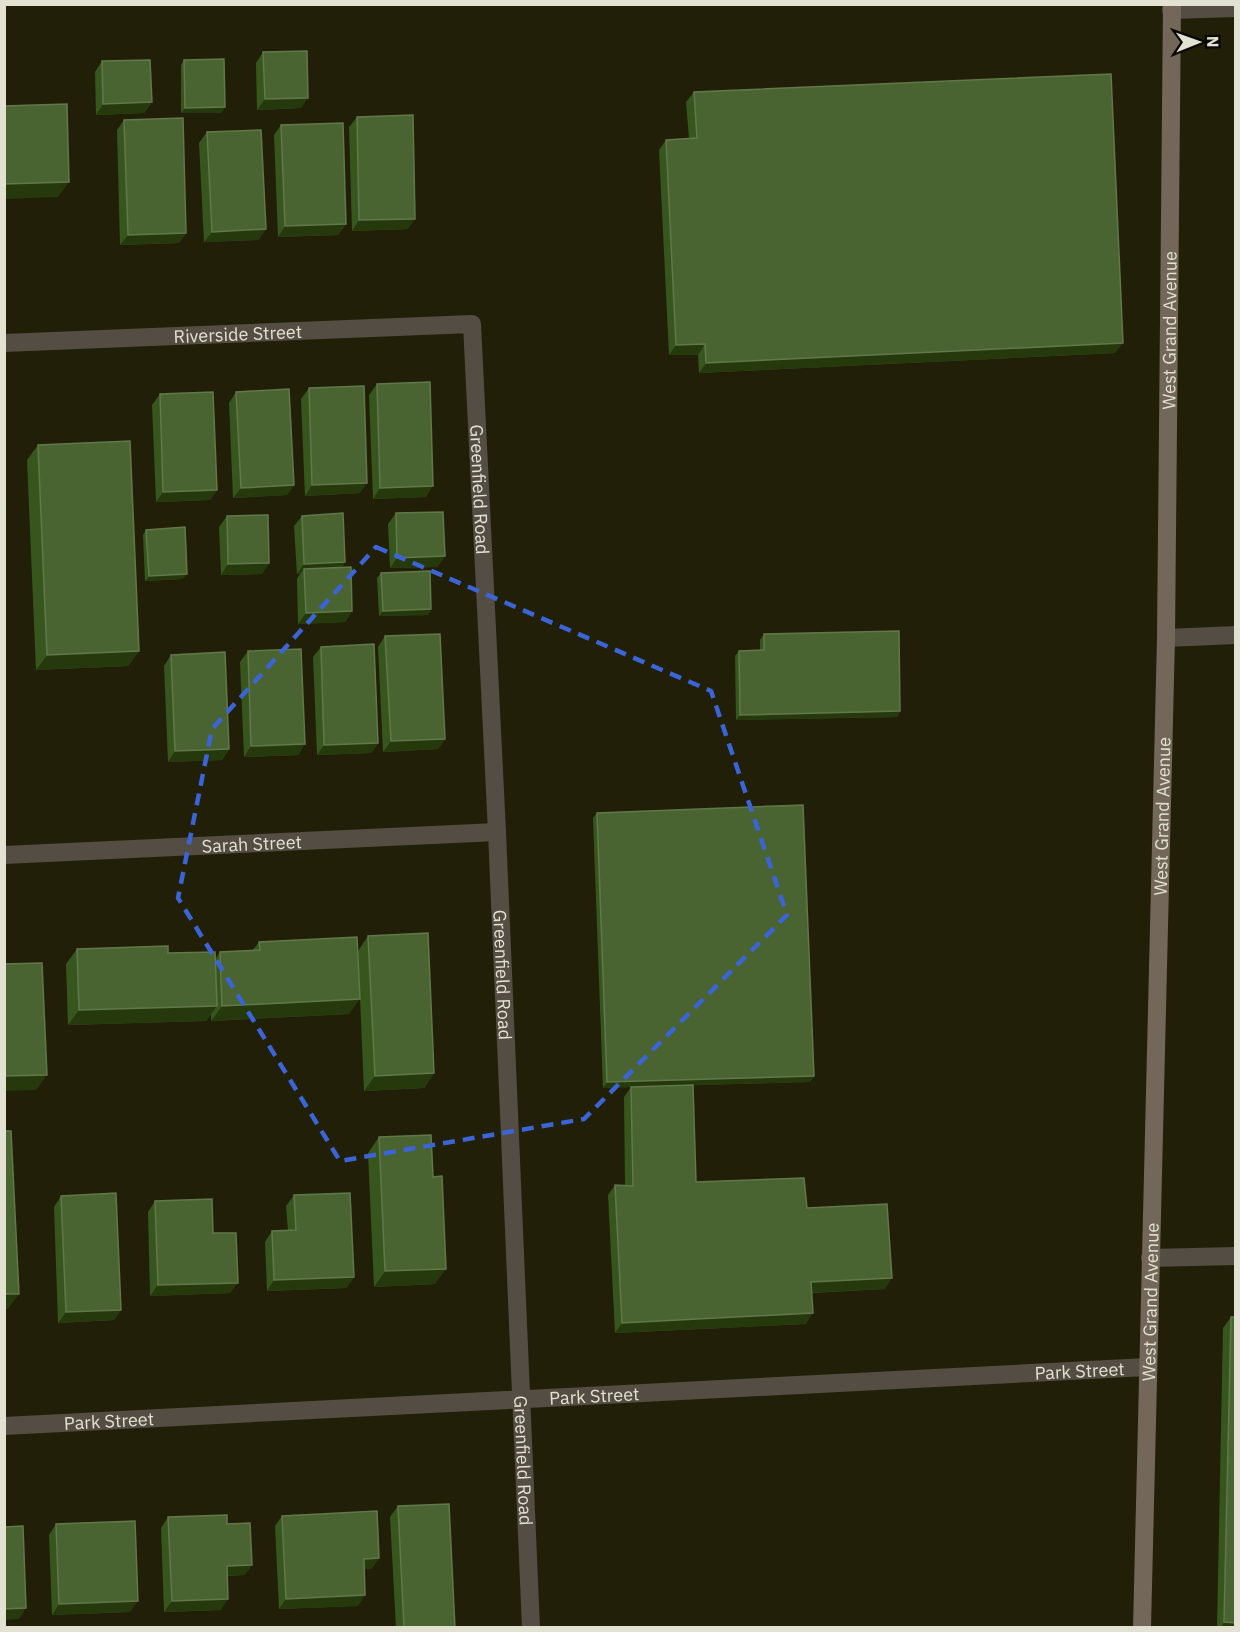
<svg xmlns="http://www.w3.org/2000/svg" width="1240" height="1632" font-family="'IBM Plex Sans',sans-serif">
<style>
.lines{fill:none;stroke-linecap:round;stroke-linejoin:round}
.street{stroke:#544d43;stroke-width:18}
.secondary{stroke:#726758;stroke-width:18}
.wall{fill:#37561e}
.shaded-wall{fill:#26390c}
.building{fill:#496431;stroke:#61784a;stroke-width:1.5}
.marked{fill:none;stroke:#3b64d7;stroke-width:4.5;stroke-dasharray:12 8;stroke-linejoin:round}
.labels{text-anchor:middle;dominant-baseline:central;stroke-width:4.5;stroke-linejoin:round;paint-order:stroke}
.street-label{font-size:18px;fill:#e2e1d2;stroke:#090802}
</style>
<rect width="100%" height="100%" fill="#211f07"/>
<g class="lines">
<g class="street">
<path d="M1171 10 1236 8"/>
<path id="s1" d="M4 343 472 324 497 832 531 1628"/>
<path d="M1166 638 1236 635"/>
<path id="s2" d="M4 855 497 832"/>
<path d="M1150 1258 1236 1256"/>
<path id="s3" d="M4 1426 1147 1367"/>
</g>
<path class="secondary" id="s4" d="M1142 1628 1166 638 1172 4"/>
</g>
<g class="wall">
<path d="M263 52 301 108 257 110 256 63Z"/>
<path d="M184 60 225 107 221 113H181V65Z"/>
<path d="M102 61 152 102 144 113 96 115 95 72Z"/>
<path d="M694 92 1115 353 699 373 698 355H669L659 150 666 140 689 138 686 102Z"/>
<path d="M357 117 408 229 352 231 349 127Z"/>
<path d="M124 120 186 233 179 243 120 245 117 130Z"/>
<path d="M281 125 346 224 338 235 278 237 274 135Z"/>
<path d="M207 132 266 229 258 240 204 242 199 143Z"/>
<path d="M377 384 426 497 373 499 369 395Z"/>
<path d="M309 388 360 493 305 496 301 399Z"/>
<path d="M236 392 294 485 287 495 233 498 229 403Z"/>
<path d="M160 394 217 490 210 500 156 502 152 405Z"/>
<path d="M38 445 139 651 128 666 36 670 27 460Z"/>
<path d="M396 513 445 556 437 567 390 568 388 524Z"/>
<path d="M227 516 269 563 262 574 221 575 219 527Z"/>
<path d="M302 516 345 562 341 568 352 611 345 622 298 624 297 579 300 574H297L294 526Z"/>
<path d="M146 530 183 579 145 581 143 535Z"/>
<path d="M381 573 431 609 428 615 379 616 377 578Z"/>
<path d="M764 634 900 711 897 717 736 720 735 656 739 651 760 650V640Z"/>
<path d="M385 636 445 739 438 749 383 752 378 647Z"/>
<path d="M321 647 378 743 371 753 317 755 313 657Z"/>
<path d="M248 651 305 744 298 755 244 757 240 662Z"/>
<path d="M171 655 229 749 222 760 168 762 164 666Z"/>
<path d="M597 813 814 1076 810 1082 660 1086 696 1182 807 1208 885 1289 812 1293 806 1324 615 1333 608 1195 615 1185H625L624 1097 631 1087 603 1088 593 818Z"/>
<path d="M368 936 434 1073 424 1088 364 1091 358 951Z"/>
<path d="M259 942 349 1014 211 1021V1014L206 1021 68 1025 66 964 77 949 168 953 216 958 220 952 252 951Z"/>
<path d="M379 1137 435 1284 374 1287 368 1153Z"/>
<path d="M294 1195 354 1277 346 1288 267 1291 265 1242 272 1231 288 1230 286 1206Z"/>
<path d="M61 1196 121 1310 114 1320 58 1323 54 1207Z"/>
<path d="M155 1201 213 1233 230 1293 150 1296 148 1212Z"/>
<path d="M1231 1317 1236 1628H1217L1223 1328Z"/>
<path d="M398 1506 455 1628H396L390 1517Z"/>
<path d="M282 1516 372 1569H365L358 1606 279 1609 275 1526Z"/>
<path d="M168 1517 227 1524 252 1565 244 1575 227 1576 221 1610 164 1612 161 1528Z"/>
<path d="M56 1524 130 1612 52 1615 49 1535Z"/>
</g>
<g class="shaded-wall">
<path d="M308 98 301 108 257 110 265 99Z"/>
<path d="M152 102 144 113 96 115 103 104Z"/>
<path d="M225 107 221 113H181L185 108Z"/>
<path d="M69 182 58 197 4 199V184Z"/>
<path d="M415 219 408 229 352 231 359 220Z"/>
<path d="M346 224 338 235 278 237 285 226Z"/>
<path d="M266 229 258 240 204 242 212 232Z"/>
<path d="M186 233 179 243 120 245 128 235Z"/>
<path d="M1123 343 1115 353 699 373 706 363Z"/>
<path d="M705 344 698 355H669L676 345Z"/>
<path d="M367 483 360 493 305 496 312 485Z"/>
<path d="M294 485 287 495 233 498 241 488Z"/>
<path d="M433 486 426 497 373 499 380 488Z"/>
<path d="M217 490 210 500 156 502 163 492Z"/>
<path d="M445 556 437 567 390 568 397 558Z"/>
<path d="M345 562 338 572 304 569 300 574H297L304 564Z"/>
<path d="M269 563 262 574 221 575 228 564Z"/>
<path d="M187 574 183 579 145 581 149 576Z"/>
<path d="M431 609 428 615 379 616 383 611Z"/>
<path d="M352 611 345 622 298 624 306 613Z"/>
<path d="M139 651 128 666 36 670 47 655Z"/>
<path d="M900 711 897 717 736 720 740 715Z"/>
<path d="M445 739 438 749 383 752 391 741Z"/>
<path d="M378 743 371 753 317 755 324 745Z"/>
<path d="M305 744 298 755 244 757 251 746Z"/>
<path d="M229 749 222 760 168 762 175 751Z"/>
<path d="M360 999 349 1014 211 1021 222 1006Z"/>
<path d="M217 1006 206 1021 68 1025 79 1010Z"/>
<path d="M434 1073 424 1088 364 1091 375 1076Z"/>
<path d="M47 1075 36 1090 4 1091V1076Z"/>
<path d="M814 1076 810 1082 603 1088 607 1082Z"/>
<path d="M446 1269 435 1284 374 1287 385 1271Z"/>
<path d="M354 1277 346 1288 267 1291 274 1280Z"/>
<path d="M892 1278 885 1289 803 1293 811 1282Z"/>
<path d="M238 1283 230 1293 150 1296 158 1285Z"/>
<path d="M4 1294H19L8 1309H4Z"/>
<path d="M121 1310 114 1320 58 1323 66 1312Z"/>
<path d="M813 1313 806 1324 615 1333 622 1323Z"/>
<path d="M379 1558 372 1569 357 1570 364 1559Z"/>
<path d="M252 1565 244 1575 219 1576 227 1566Z"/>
<path d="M365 1595 358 1606 279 1609 286 1599Z"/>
<path d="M228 1599 221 1610 164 1612 172 1601Z"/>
<path d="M138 1601 130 1612 52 1615 59 1604Z"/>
<path d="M26 1608 19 1619 4 1620V1609Z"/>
<path d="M1224 1622 1236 1623V1628H1221Z"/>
</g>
<g class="building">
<path d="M307 51 308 98 265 99 263 52Z"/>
<path d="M224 59 225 107 185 108 184 60Z"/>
<path d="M150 60 152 102 103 104 102 61Z"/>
<path d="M1111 74 1123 343 706 363 705 344 676 345 666 140 697 138 694 92Z"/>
<path d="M67 104 69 182 4 184V106Z"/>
<path d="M413 115 415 219 359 220 357 117Z"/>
<path d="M183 118 186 233 128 235 124 120Z"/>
<path d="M343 123 346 224 285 226 281 125Z"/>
<path d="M261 130 266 229 212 232 207 132Z"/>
<path d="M430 382 433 486 380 488 377 384Z"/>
<path d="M364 386 367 483 312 485 309 388Z"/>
<path d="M289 389 294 485 241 488 236 392Z"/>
<path d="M213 392 217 490 163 492 160 394Z"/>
<path d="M130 441 139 651 47 655 38 445Z"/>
<path d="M443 512 445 556 397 558 396 513Z"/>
<path d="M343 513 345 562 304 564 302 516Z"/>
<path d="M268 515 269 563 228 564 227 516Z"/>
<path d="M185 527 187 574 149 576 146 530Z"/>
<path d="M351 567 352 611 306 613 304 569Z"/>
<path d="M430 571 431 609 383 611 381 573Z"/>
<path d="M899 631 900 711 740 715 739 651 764 650V634Z"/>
<path d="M440 634 445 739 391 741 385 636Z"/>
<path d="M374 644 378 743 324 745 321 647Z"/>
<path d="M301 649 305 744 251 746 248 651Z"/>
<path d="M225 652 229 749 175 751 171 655Z"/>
<path d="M803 805 814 1076 607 1082 597 813Z"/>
<path d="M428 933 434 1073 375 1076 368 936Z"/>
<path d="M357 937 360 999 222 1006 220 952 260 950 259 942Z"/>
<path d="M168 946V953L215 952 217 1006 79 1010 77 949Z"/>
<path d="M42 963 47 1075 4 1076V964Z"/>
<path d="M693 1085 696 1182 804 1178 807 1208 887 1204 892 1278 811 1282 813 1313 622 1323 615 1185 633 1186 631 1087Z"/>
<path d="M4 1131H11L19 1294H4Z"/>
<path d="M431 1135 433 1177 442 1176 446 1269 385 1271 379 1137Z"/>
<path d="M116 1193 121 1310 66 1312 61 1196Z"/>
<path d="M350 1193 354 1277 274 1280 272 1231 296 1230 294 1195Z"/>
<path d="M212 1199 213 1233H236L238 1283 158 1285 155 1201Z"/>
<path d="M1231 1317H1236V1623L1224 1622Z"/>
<path d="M449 1504 455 1628H404L398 1506Z"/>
<path d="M377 1511 379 1558 364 1559 365 1595 286 1599 282 1516Z"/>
<path d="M227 1515V1524L250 1523 252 1565 227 1566 228 1599 172 1601 168 1517Z"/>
<path d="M135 1521 138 1601 59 1604 56 1524Z"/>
<path d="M23 1526 26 1608 4 1609V1527Z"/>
</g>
<path class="marked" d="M376 547 711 691 787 915 584 1119 340 1161 178 898 212 729Z"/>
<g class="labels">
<g class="street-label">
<text stroke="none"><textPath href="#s4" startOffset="1298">West Grand Avenue</textPath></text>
<text stroke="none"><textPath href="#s1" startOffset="234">Riverside Street</textPath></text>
<text stroke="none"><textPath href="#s1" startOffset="634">Greenfield Road</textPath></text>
<text stroke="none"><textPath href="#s4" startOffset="812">West Grand Avenue</textPath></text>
<text stroke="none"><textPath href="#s2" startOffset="248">Sarah Street</textPath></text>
<text stroke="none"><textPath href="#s1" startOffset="1120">Greenfield Road</textPath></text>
<text stroke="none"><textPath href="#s4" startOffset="326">West Grand Avenue</textPath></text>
<text stroke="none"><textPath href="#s3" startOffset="1077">Park Street</textPath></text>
<text stroke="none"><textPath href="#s3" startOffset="591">Park Street</textPath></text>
<text stroke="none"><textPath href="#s3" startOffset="105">Park Street</textPath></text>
<text stroke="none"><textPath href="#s1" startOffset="1606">Greenfield Road</textPath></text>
</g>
</g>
<rect width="1240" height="1632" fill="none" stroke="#e2e1d2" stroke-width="12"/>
<g transform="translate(1198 42) rotate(89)" stroke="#090802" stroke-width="4.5" paint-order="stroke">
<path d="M0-4.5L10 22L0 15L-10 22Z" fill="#e2e1d2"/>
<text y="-9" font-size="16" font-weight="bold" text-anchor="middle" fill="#e2e1d2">N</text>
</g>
</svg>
